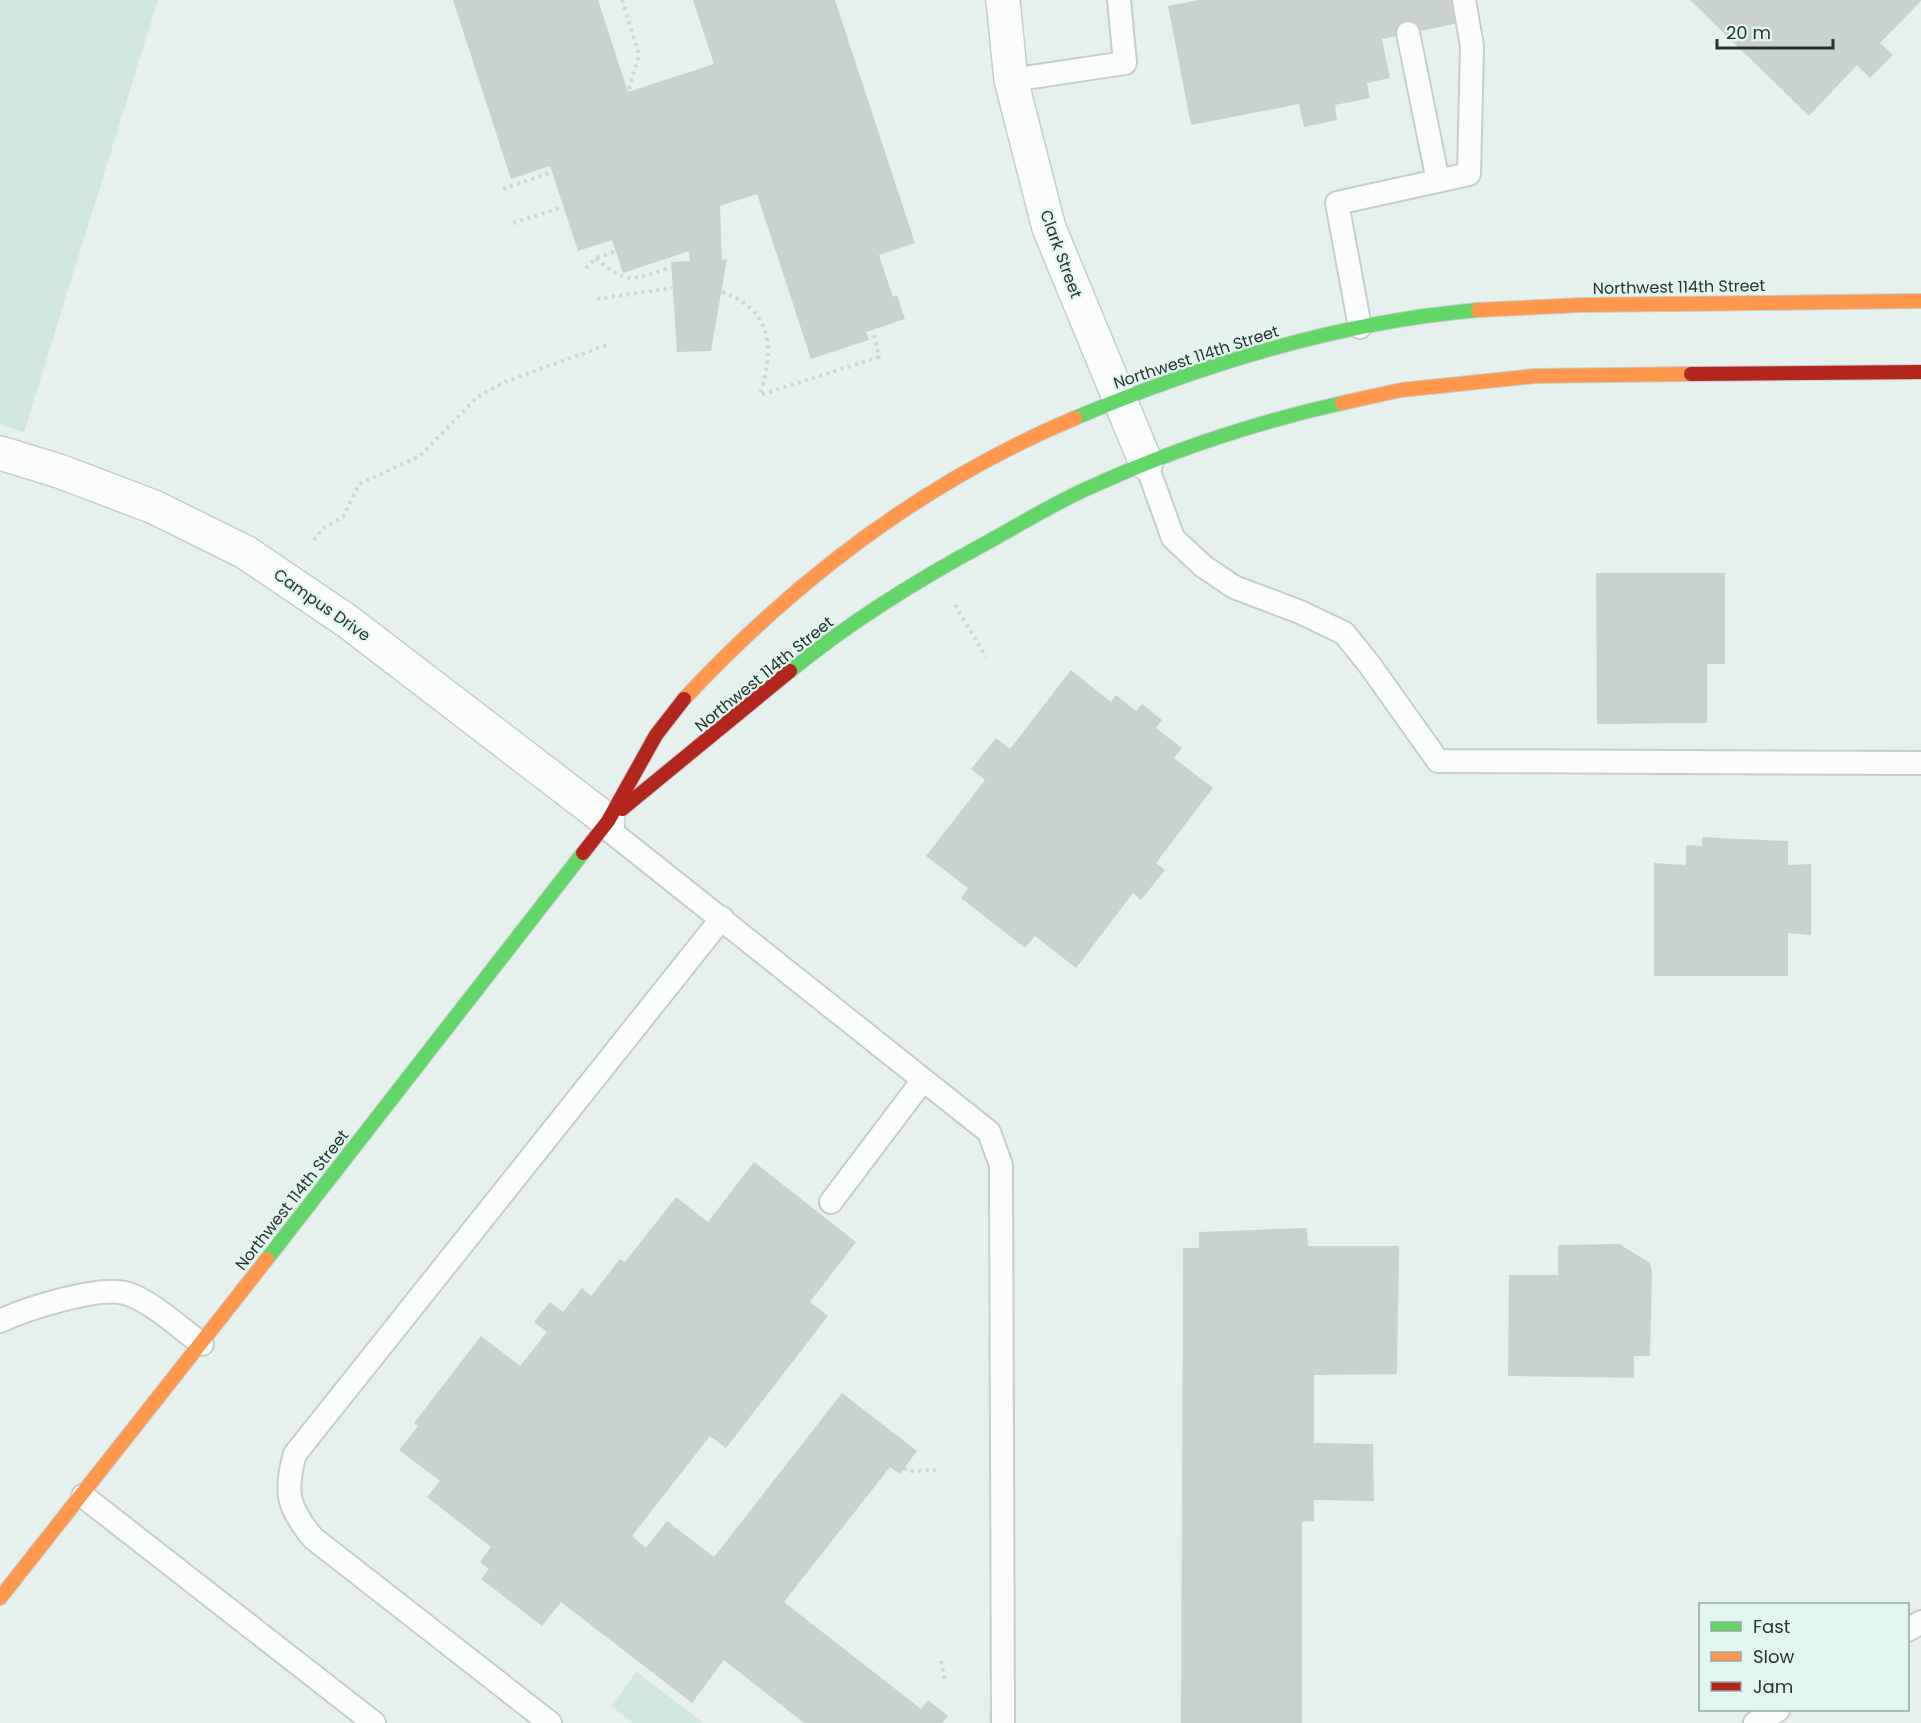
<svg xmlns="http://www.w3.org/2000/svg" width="1921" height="1723" font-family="Poppins,sans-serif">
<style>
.green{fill:#d1e8df}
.building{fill:#c9d2cf}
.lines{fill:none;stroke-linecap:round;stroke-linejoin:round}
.lane-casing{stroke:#c6cecb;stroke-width:26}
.street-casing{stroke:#c6cecb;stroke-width:36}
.fast-casing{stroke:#c6cecb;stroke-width:16}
.slow-casing{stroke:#c6cecb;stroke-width:16}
.jam-casing{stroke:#c6cecb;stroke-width:16}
.path{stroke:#d1d4d3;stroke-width:4;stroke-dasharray:3 4.5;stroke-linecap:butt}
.lane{stroke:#fbfdfc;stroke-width:22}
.street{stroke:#fbfdfc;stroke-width:33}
.fast{stroke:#63d668;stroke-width:14}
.slow{stroke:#ff974d;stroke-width:14}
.jam{stroke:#b3261e;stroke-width:14}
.labels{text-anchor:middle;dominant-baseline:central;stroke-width:4.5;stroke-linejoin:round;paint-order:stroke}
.street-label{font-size:16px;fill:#2a322f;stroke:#e1f6ee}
</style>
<rect width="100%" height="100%" fill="#e6f1ed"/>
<g class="green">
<path d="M0 0H158L24 432 0 425Z"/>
<path d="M637 1671V1672L703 1723H633L611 1706Z"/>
</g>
<g class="building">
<path d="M453 0H598L628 92 714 64 693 0H835L915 243 879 255 893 297 897 295 905 319 866 332 869 340 811 359 757 194 720 206 722 260 727 259 711 351 677 352 671 262 690 261 689 251 623 273 612 240 578 251 550 166 511 179Z"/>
<path d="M1199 0H1454L1459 23 1382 39 1390 78 1367 83 1370 98 1335 105 1337 120 1304 127 1299 104 1191 125 1168 6Z"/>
<path d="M1690 0H1921V1L1880 43 1893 55 1870 78 1857 65 1809 116Z"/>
<path d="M1596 573H1725V664H1707V723L1597 724Z"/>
<path d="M1071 670 1111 702 1116 695 1136 711 1142 704 1162 720 1156 728 1182 748 1174 758 1213 788 1156 863 1165 870 1141 900 1133 893 1076 968 1035 936 1025 948 961 898 968 888 926 856 985 780 971 769 996 738 1010 749Z"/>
<path d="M1702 837 1788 841V865L1811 864V935L1788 933V976H1654V863L1686 865V845L1702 846Z"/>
<path d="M754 1162 856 1242 810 1302 828 1316 726 1448 710 1436 632 1536 646 1548 667 1521 714 1557 842 1393 917 1451 900 1474 890 1467 784 1602 921 1709 928 1700 948 1716 942 1723H804L724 1660 692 1703 561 1602 542 1626 481 1579 489 1569 480 1562 491 1547 427 1497 440 1481 399 1450 418 1426 414 1423 481 1336 520 1366 547 1332 534 1322 550 1302 563 1312 582 1288 591 1296 620 1259 625 1262 676 1197 708 1222Z"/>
<path d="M1307 1228 1308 1246H1399L1397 1374 1314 1375V1443L1373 1444 1374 1501 1314 1500V1521L1302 1522V1723H1181L1183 1248H1199V1232Z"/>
<path d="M1619 1244 1650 1263 1652 1273 1650 1356H1634V1378L1508 1376 1509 1275H1558V1245Z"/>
</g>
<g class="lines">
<defs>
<g id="lane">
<path d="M1408 33 1438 181"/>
<path d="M1011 80 1125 63 1119 0"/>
<path d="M1360 327 1337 203 1469 174 1472 46 1464 0"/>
<path d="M1146 463 1173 538 1203 566 1234 587 1300 612 1344 633 1369 664 1438 761 1921 763"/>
<path d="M604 826 989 1132 1001 1165 1003 1723"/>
<path d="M831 1202 923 1080"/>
<path d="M0 1321C25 1309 98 1286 125 1293 149 1299 181 1329 202 1344"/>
<path d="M83 1496 374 1723"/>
<path d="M1908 1630 1921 1622"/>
<path d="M550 1723 313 1538C288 1508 284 1492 295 1454L722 918"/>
<path d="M1755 1723 1778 1710"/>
</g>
<g id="street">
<path d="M1003 0 1011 80 1049 228 1146 463"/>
<path d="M0 453 59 471 154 507 245 552 347 621 608 821"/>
</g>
<g id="fast">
<path d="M1075 418C1203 364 1338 322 1478 310"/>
<path d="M790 671C851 621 919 579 988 542 1019 525 1051 505 1084 490 1166 452 1253 423 1342 403"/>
<path d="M267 1259 583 853"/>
</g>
<g id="slow">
<path d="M1478 310 1582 305 1921 301"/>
<path d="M1342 403 1401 390 1535 376 1691 374"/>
<path d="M684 699C794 581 925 481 1075 418"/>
<path d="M0 1598 267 1259"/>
</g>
<g id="jam">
<path d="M1691 374 1921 372"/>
<path d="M622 809 790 671"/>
<path d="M583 853 608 821 656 735 684 699"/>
</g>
</defs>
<use href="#lane" class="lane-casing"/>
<use href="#street" class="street-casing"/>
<use href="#fast" class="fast-casing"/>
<use href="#slow" class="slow-casing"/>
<use href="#jam" class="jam-casing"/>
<g class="path">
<path d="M622 0 639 55 628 92"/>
<path d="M503 189 552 172"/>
<path d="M513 223 563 207"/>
<path d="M596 258C627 286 633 280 671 267"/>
<path d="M586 268 596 258 616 251"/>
<path d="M722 292C774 311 774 349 760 395L879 357 873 330"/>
<path d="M597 299 672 288"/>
<path d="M314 540 323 528 343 517 359 484 420 456 477 397 505 382 609 344"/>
<path d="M955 605 986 657"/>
<path d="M904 1468 909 1471 940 1470"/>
<path d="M941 1661 945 1681"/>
</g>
<use href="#lane" class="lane"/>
<use href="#street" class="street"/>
<use href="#fast" class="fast"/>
<use href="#slow" class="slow"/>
<use href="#jam" class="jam"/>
</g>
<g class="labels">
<g class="street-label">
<text transform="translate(1061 254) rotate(70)">Clark Street</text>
<text transform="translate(1679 287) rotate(-1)">Northwest 114th Street</text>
<text transform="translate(1196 357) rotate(-18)">Northwest 114th Street</text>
<text transform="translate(322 605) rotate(35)">Campus Drive</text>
<text transform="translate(764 674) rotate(-39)">Northwest 114th Street</text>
<text transform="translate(292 1200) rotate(-52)">Northwest 114th Street</text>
</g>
</g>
<rect x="1699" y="1603" width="210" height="108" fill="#e1f6ee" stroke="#98a8a2" stroke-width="1.5"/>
<rect x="1711" y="1622" width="30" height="9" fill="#63d668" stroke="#98a8a2" stroke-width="1.5"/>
<text x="1753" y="1633" font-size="18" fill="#2a322f">Fast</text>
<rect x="1711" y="1652" width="30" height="9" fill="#ff974d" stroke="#98a8a2" stroke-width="1.5"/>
<text x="1753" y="1663" font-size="18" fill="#2a322f">Slow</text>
<rect x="1711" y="1682" width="30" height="9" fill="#b3261e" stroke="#98a8a2" stroke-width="1.5"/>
<text x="1753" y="1693" font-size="18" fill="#2a322f">Jam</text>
<path d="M1717 39v9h116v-9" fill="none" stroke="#2a322f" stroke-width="3"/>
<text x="1726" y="39" font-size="18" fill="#2a322f" stroke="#e1f6ee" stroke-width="4.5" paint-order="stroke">20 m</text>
</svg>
